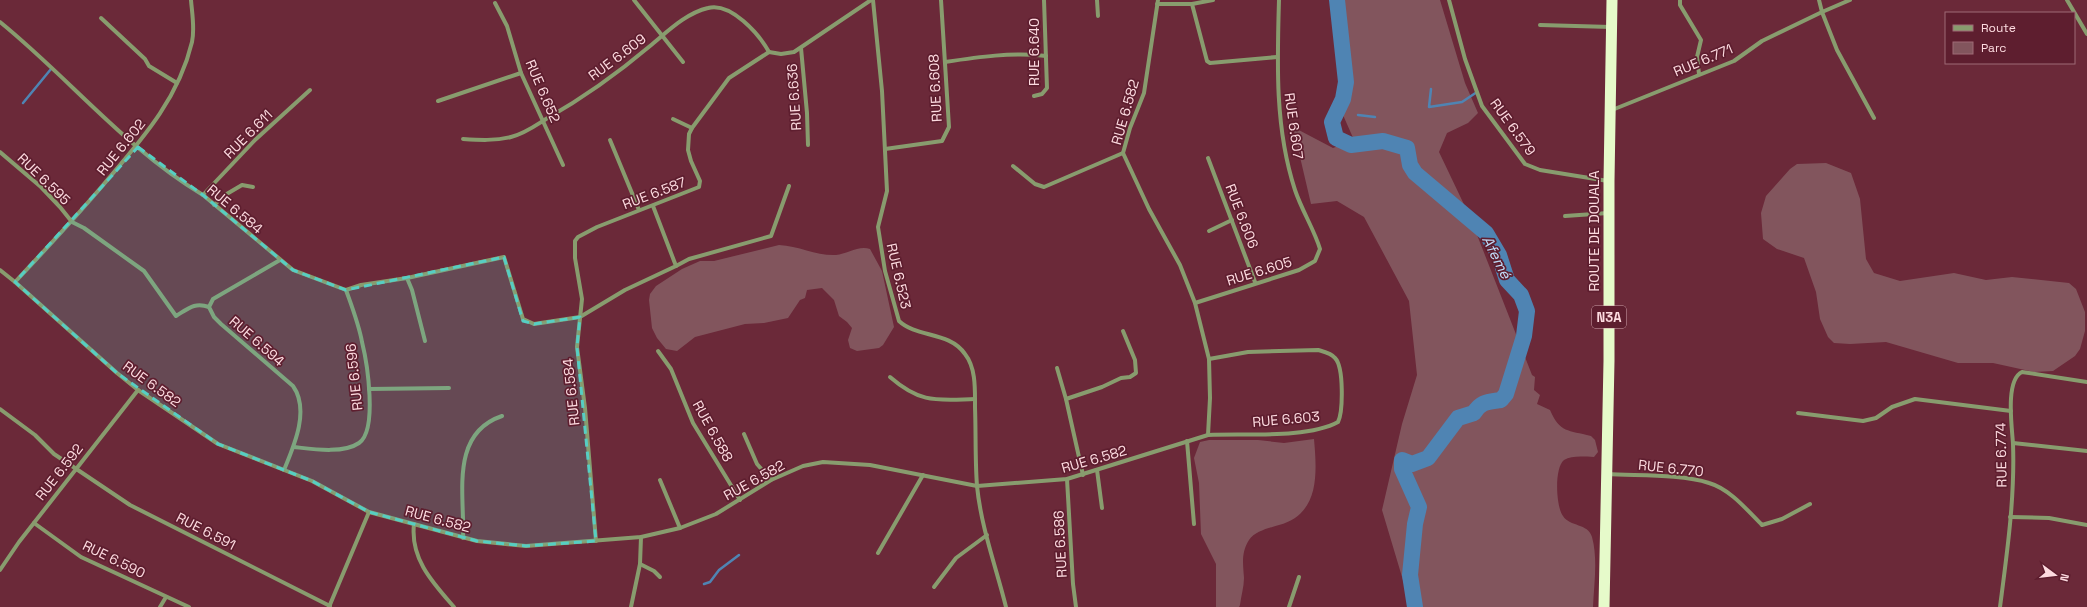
<svg xmlns="http://www.w3.org/2000/svg" width="2087" height="607" font-family="'Space Grotesk',sans-serif">
<style>
.green{fill:#82555d}
.lines{fill:none;stroke-linecap:round;stroke-linejoin:round}
.stream{stroke:#4f84b3;stroke-width:2.5}
.river{stroke:#4f84b3;stroke-width:16}
.minor{stroke:#889c6e;stroke-width:4}
.trunk{stroke:#e6faca;stroke-width:11}
.marked{fill:#56cec3;fill-opacity:0.2;stroke:#56cec3;stroke-width:3;stroke-dasharray:8 5;stroke-linejoin:round}
.labels{text-anchor:middle;dominant-baseline:central;stroke-width:3.5;stroke-linejoin:round;paint-order:stroke}
.shield{fill:#5e1e2f;stroke:#cda2ab;stroke-width:1}
.shield-label{font-size:13px;font-weight:bold;fill:#fddbe0}
.street-label{font-size:14px;fill:#fddbe0;stroke:#5e1e2f}
.water-label{font-size:15px;font-style:italic;fill:#c0dcf8;stroke:#5e1e2f}
</style>
<rect width="100%" height="100%" fill="#6b2939"/>
<g class="green">
<path d="M1343 0H1440L1465 83 1478 113 1468 123 1447 133 1439 152 1470 217 1532 375 1535 377 1534 390 1540 395 1537 404 1550 410C1560 433 1568 430 1591 436L1595 440 1598 452 1594 457C1585 457 1572 455 1564 460 1554 468 1556 507 1563 516 1570 527 1588 523 1592 537 1598 559 1594 584 1593 607H1411L1382 510 1402 424 1417 375 1409 301 1364 217 1337 201 1311 204 1293 127 1333 148 1354 140 1343 115 1350 82Z"/>
<path d="M1826 163 1851 173 1860 199 1866 259 1874 273 1900 281 1954 273 1986 280 2012 277 2069 283 2076 289 2085 312V331L2080 349 2075 356 2053 371 2034 372 1993 363H1958L1886 342 1850 344 1834 343 1828 337 1820 319 1816 292 1804 258 1777 249 1763 239 1761 213 1766 196 1790 169 1797 164Z"/>
<path d="M779 245C799 246 817 256 836 255 847 254 859 245 870 249L882 271 894 327 883 345 879 348 857 351 850 348 848 340 852 328 847 322 839 316 834 300 822 288 807 290 805 298 800 300 788 318 764 323 745 324 695 337 677 351 666 349 657 338 652 328 649 300 650 294 656 286 682 269 700 261H714Z"/>
<path d="M1314 439C1317 473 1320 514 1279 525 1269 528 1255 531 1249 540 1241 553 1243 563 1244 578 1244 587 1241 596 1240 605L1239 607H1216V564L1201 534 1199 483 1194 458 1200 442 1209 440H1258L1284 443Z"/>
</g>
<g class="lines">
<g class="stream">
<path d="M1431 89 1429 107 1462 102 1477 92"/>
<path d="M23 103 51 69"/>
<path d="M1358 115 1375 117"/>
<path d="M704 584 710 582 719 570 739 555"/>
</g>
<path class="river" d="M1337 0 1346 82 1343 99 1332 122 1336 138 1351 145 1383 141 1407 148 1410 165 1415 173 1486 233 1499 255 1507 280 1521 295 1527 311 1524 336 1506 394 1501 400C1489 402 1481 401 1474 413L1458 418 1428 458 1412 464 1402 460V469L1419 507 1415 524 1410 575 1415 607"/>
<g class="minor">
<path d="M634 0 683 62"/>
<path d="M873 0 882 91 887 191 878 227 885 271 899 321C917 338 949 331 965 354 976 368 975 389 975 407 976 433 975 460 977 486 981 527 996 567 1006 607"/>
<path d="M1097 0 1098 16"/>
<path d="M1449 0 1465 59 1482 106 1525 164 1540 170 1608 181"/>
<path d="M1680 0V5L1701 40 1697 57 1699 74"/>
<path d="M1819 0 1822 12 1850 0"/>
<path d="M2067 0 2087 34"/>
<path d="M495 3 507 26 521 73 563 165"/>
<path d="M1157 4H1192L1213 0"/>
<path d="M1192 4 1207 61 1210 63 1277 57"/>
<path d="M101 18 145 59 149 66 177 83"/>
<path d="M0 22C69 78 126 149 203 195L293 270 346 290 361 285 407 278 504 257 523 319 534 324 580 317 625 290 676 266 653 206"/>
<path d="M1540 25 1611 27"/>
<path d="M801 48 807 113 808 145"/>
<path d="M945 62C978 57 1012 52 1046 56"/>
<path d="M1034 96 1042 94 1047 88 1044 0"/>
<path d="M438 101 521 73"/>
<path d="M1612 110 1734 61 1762 41 1822 12 1837 50 1874 118"/>
<path d="M673 119 692 128"/>
<path d="M463 139C479 140 495 141 511 137 524 134 535 126 546 119 583 98 618 73 650 46 667 32 686 13 708 8 731 2 759 34 769 52"/>
<path d="M610 140 639 210"/>
<path d="M885 149 942 141 949 127 941 0"/>
<path d="M0 152 41 187 60 207 72 222 84 228 144 271 176 316C189 308 195 302 209 307"/>
<path d="M1208 158 1255 282"/>
<path d="M1013 166 1035 184 1044 187 1123 153"/>
<path d="M203 195 255 140 310 90"/>
<path d="M214 205 225 195 242 185 253 187"/>
<path d="M1565 216 1608 213"/>
<path d="M1209 231 1232 220"/>
<path d="M280 260 213 299 209 307 214 317 221 324 293 386C310 410 294 446 284 470"/>
<path d="M676 266 689 259 771 236 789 186"/>
<path d="M0 270 15 282 117 373 138 390 218 444 312 481 369 512 477 541 526 546 641 537 680 528 716 514 771 480 803 466 823 462 870 465 977 486 1067 479 1208 435 1210 398 1209 359 1195 303 1180 265 1149 209 1123 153 1130 128 1144 93 1158 0"/>
<path d="M407 278 412 290 425 341"/>
<path d="M15 282C47 248 79 214 109 178 144 137 179 97 192 42 195 29 192 13 191 0"/>
<path d="M1195 303 1299 270 1315 261 1320 249C1314 229 1302 211 1295 190 1275 129 1277 64 1279 0"/>
<path d="M658 351 671 369 693 423 740 500"/>
<path d="M1057 368 1066 399"/>
<path d="M890 377C921 404 937 400 975 399"/>
<path d="M369 389 449 388"/>
<path d="M0 409 35 435 54 454 130 505 330 606"/>
<path d="M1798 413 1863 421 1876 418 1892 407 1915 399 2011 411"/>
<path d="M744 434 757 464 771 480"/>
<path d="M1208 435C1244 433 1307 439 1338 422 1343 412 1344 367 1335 358 1331 353 1325 352 1318 350L1248 352 1209 359"/>
<path d="M1187 441 1194 524"/>
<path d="M2013 443 2087 451"/>
<path d="M294 447C312 449 343 454 359 443 378 430 367 362 362 342 359 325 352 307 346 290"/>
<path d="M1097 470 1102 508"/>
<path d="M1607 474C1636 476 1681 474 1709 483 1730 489 1747 510 1762 525L1782 519 1810 504"/>
<path d="M1083 475 1066 399 1102 387 1121 378 1130 377 1136 373 1135 360 1123 331"/>
<path d="M1067 479 1073 584 1076 607"/>
<path d="M660 480 680 528"/>
<path d="M2010 517 2049 518 2087 525"/>
<path d="M34 523 81 557 189 607"/>
<path d="M414 524C410 559 433 583 454 607"/>
<path d="M463 538C465 496 449 434 502 416"/>
<path d="M596 541 585 408 577 347 582 299 575 258V241L578 237 597 227 699 187 700 181 691 161 688 150 689 134 692 128 729 78 769 52 781 54 794 52 871 0"/>
<path d="M878 553 923 475"/>
<path d="M640 564 654 571 660 577"/>
<path d="M0 570 19 542 138 390"/>
<path d="M934 587 956 558 987 535"/>
<path d="M160 607 166 597"/>
<path d="M329 607 369 512"/>
<path d="M631 607 640 564 641 537"/>
<path d="M1289 607 1299 577"/>
<path d="M2000 607C2007 553 2015 498 2013 444 2012 427 2005 380 2022 372L2087 382"/>
</g>
<path class="trunk" d="M1604 607 1609 361V181L1612 0"/>
</g>
<path class="marked" d="M138 147 203 195 293 270 346 290 504 257 523 321 534 324 580 317 577 347 596 541 526 546 477 541 369 512 312 481 218 444 117 373 15 282Z"/>
<g class="labels">
<rect class="shield" x="1592" y="306" width="34" height="22" rx="3"/>
<g class="shield-label">
<text x="1609" y="317">N3A</text>
</g>
<g class="street-label">
<text transform="translate(1034 52) rotate(-90)">RUE 6.640</text>
<text transform="translate(617 57) rotate(-37)">RUE 6.609</text>
<text transform="translate(1703 60) rotate(-23)">RUE 6.771</text>
<text transform="translate(935 88) rotate(-93)">RUE 6.608</text>
<text transform="translate(543 91) rotate(67)">RUE 6.652</text>
<text transform="translate(794 97) rotate(-94)">RUE 6.636</text>
<text transform="translate(1125 112) rotate(-74)">RUE 6.582</text>
<text transform="translate(1294 126) rotate(82)">RUE 6.607</text>
<text transform="translate(1513 127) rotate(54)">RUE 6.579</text>
<text transform="translate(248 134) rotate(-45)">RUE 6.611</text>
<text transform="translate(121 147) rotate(-51)">RUE 6.602</text>
<text transform="translate(44 179) rotate(44)">RUE 6.595</text>
<text transform="translate(654 193) rotate(-21)">RUE 6.587</text>
<text transform="translate(235 209) rotate(40)">RUE 6.584</text>
<text transform="translate(1242 216) rotate(69)">RUE 6.606</text>
<text transform="translate(1594 231) rotate(-90)">ROUTE DE DOUALA</text>
<text transform="translate(1259 271) rotate(-17)">RUE 6.605</text>
<text transform="translate(899 276) rotate(77)">RUE 6.523</text>
<text transform="translate(257 341) rotate(41)">RUE 6.594</text>
<text transform="translate(354 377) rotate(-96)">RUE 6.596</text>
<text transform="translate(152 384) rotate(36)">RUE 6.582</text>
<text transform="translate(571 392) rotate(-96)">RUE 6.584</text>
<text transform="translate(1286 419) rotate(-5)">RUE 6.603</text>
<text transform="translate(713 431) rotate(61)">RUE 6.588</text>
<text transform="translate(2001 455) rotate(-91)">RUE 6.774</text>
<text transform="translate(1094 459) rotate(-16)">RUE 6.582</text>
<text transform="translate(1671 468) rotate(6)">RUE 6.770</text>
<text transform="translate(59 472) rotate(-52)">RUE 6.592</text>
<text transform="translate(754 480) rotate(-29)">RUE 6.582</text>
<text transform="translate(438 519) rotate(15)">RUE 6.582</text>
<text transform="translate(206 531) rotate(27)">RUE 6.591</text>
<text transform="translate(1060 544) rotate(-93)">RUE 6.586</text>
<text transform="translate(114 559) rotate(26)">RUE 6.590</text>
</g>
<g class="water-label">
<text transform="translate(1497 257) rotate(63)">Afemé</text>
</g>
</g>
<rect x="1945" y="12" width="130" height="52" fill="#5e1e2f" stroke="#9e6a76"/>
<rect x="1953" y="25" width="20" height="6" fill="#889c6e" stroke="#9e6a76"/>
<text x="1981" y="32" font-size="12" fill="#fddbe0">Route</text>
<rect x="1953" y="42" width="20" height="12" fill="#82555d" stroke="#9e6a76"/>
<text x="1981" y="52" font-size="12" fill="#fddbe0">Parc</text>
<g transform="translate(2055 575) rotate(105)" stroke="#5e1e2f" stroke-width="3" paint-order="stroke">
<path d="M0-3L7 15L0 10L-7 15Z" fill="#fddbe0"/>
<text y="-6" font-size="11" font-weight="bold" text-anchor="middle" fill="#fddbe0">N</text>
</g>
</svg>
